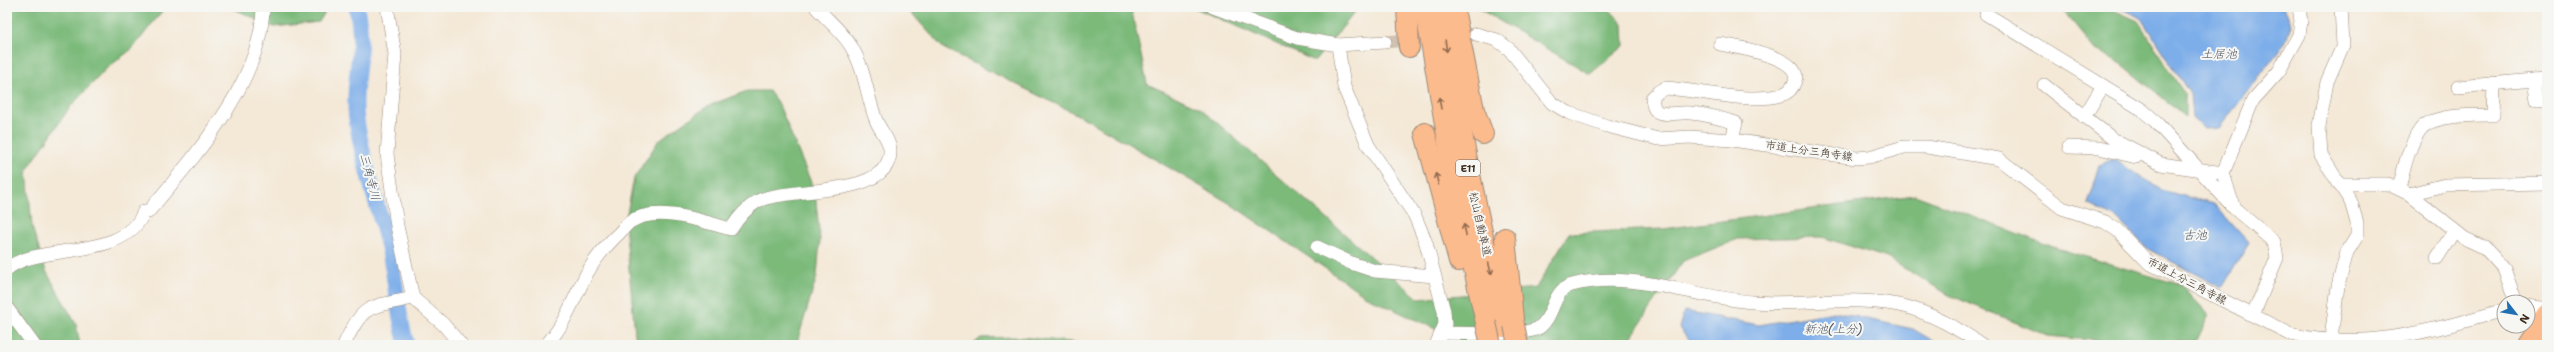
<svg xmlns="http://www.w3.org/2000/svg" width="2554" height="352" font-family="'Shantell Sans','Klee One',sans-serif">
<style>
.forest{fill:#7bba7a;stroke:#5b724c}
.water{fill:#7eaee9;stroke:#5c6c84}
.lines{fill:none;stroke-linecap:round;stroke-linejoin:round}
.river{stroke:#7eaee9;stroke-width:16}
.minor-tunnel{stroke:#cfc2b1;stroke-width:13;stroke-dasharray:13 6;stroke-linecap:butt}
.minor-casing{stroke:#98897a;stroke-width:14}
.highway-casing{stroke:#98897a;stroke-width:22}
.minor{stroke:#fff;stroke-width:13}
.highway{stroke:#fbbb8d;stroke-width:20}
.highway-bridge-casing{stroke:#98897a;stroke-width:22;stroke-linecap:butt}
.highway-bridge{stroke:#fbbb8d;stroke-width:20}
.oneway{stroke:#916b50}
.labels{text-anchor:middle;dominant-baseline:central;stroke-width:4;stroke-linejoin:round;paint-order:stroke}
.shield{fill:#f6f6f2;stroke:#73675e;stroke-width:1}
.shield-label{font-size:10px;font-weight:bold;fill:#3b2a1e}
.street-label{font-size:11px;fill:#3b2a1e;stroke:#f6f6f2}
.water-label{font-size:12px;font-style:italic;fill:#525865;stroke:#f6f6f2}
</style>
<rect width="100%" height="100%" fill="#f6f6f2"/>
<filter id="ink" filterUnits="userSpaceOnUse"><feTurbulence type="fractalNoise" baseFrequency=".025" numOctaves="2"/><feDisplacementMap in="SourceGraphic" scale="8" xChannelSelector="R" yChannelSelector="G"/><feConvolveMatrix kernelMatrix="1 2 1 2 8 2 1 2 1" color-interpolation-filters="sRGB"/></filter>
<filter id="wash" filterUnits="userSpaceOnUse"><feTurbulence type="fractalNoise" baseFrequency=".012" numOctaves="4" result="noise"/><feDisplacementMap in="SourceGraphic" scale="16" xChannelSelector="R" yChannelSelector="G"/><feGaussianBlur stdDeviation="0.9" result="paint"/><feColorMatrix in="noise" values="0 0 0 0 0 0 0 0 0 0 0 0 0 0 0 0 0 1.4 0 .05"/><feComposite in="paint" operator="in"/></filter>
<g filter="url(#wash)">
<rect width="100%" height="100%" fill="#f4e8d6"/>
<g class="forest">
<path d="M7 7H172L163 10 133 48 106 69 70 107 27 170 32 227 46 271 76 324 80 345H7Z"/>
<path d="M230 7H328L319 22 274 27Z"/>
<path d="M906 7H1131L1147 84 1200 108 1419 299 1536 288 1569 233 1663 229 1915 195 2056 248 2181 285 2209 315 2197 340 2141 345 2048 336 1949 295 1887 258 1822 237 1738 239 1683 261 1628 342 1629 345H1470L1369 298 1229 203 1088 120 943 48Z"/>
<path d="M1193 7H1359L1315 61Z"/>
<path d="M1476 7H1607L1623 24 1624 46 1590 74Z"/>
<path d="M2060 7H2107L2138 21 2185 95V116L2116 60 2096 50Z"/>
<path d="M747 91H769L779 105 815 192 820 240 817 276 798 339 801 345H636L625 223 634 178 659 140 708 106Z"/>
<path d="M1020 337 1080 343 1084 345H972L981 338Z"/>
</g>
<g class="water">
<path d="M2118 7H2284L2291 23 2286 42 2219 128 2204 129 2192 117 2190 94 2140 17Z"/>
<path d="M2113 159 2161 190 2214 204 2249 243 2222 288 2148 249 2116 218 2088 204 2100 165Z"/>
<path d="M1684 311 1759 325 1834 312 1913 329 1940 345H1694L1679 328Z"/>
</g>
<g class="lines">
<path class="river" d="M356 7C367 47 352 77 356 116 362 161 378 205 389 249 396 281 397 314 407 345"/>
</g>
</g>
<g filter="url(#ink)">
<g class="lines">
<path class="minor-tunnel" d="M1385 42 1476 34"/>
<defs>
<g id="minor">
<path d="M387 7 395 54 387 154 397 226 413 298 443 324 461 345"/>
<path d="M1213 7 1297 38 1338 45 1385 42"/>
<path d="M1986 14 2141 109 2154 120 2234 208 2274 242 2277 258 2253 315"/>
<path d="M1476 34 1497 40 1509 49 1552 103 1569 113 1607 126 1658 139 1689 137 1732 140 1856 158 1869 157 1904 147H1927L1999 159 2062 208 2105 222 2117 230 2149 263 2290 334C2363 352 2434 330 2504 310"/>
<path d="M1720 44C1736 47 1803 57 1795 81 1793 88 1788 93 1781 95 1745 104 1701 90 1665 88L1658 92 1652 98C1653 104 1653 109 1658 112 1668 116 1680 112 1690 113 1705 114 1720 118 1736 123L1732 140"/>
<path d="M1338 45 1344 87 1368 145 1415 216 1426 243 1444 311 1445 324 1436 345"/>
<path d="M2534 80 2537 101 2547 100"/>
<path d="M2044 85 2113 139 2161 164 2223 173 2253 100 2279 71 2299 35 2301 21 2299 7"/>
<path d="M2458 87 2544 79"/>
<path d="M2084 117 2103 86"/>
<path d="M2069 147 2099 148 2136 157"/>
<path d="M2223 173 2233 206"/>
<path d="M2339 184H2388L2409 194 2464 238 2485 248 2504 269 2516 302"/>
<path d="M2399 188C2404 169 2408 147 2420 130 2431 114 2475 115 2493 115L2494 83"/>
<path d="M2409 194 2445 185 2547 183"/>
<path d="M1317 247 1351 263 1375 271 1434 276"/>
<path d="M2437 258 2454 231"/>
<path d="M7 269C38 242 126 262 144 211L148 212C194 157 262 82 263 7"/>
<path d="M2528 306 2547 309"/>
<path d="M7 308 34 345"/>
<path d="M1442 333C1461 333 1528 337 1540 327 1555 315 1552 290 1572 285 1631 269 1694 298 1753 302 1803 306 1858 294 1907 307 1934 315 1959 329 1982 345"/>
<path d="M344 345C364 301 370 308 413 298"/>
<path d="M546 345C563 327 572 303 583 281 591 264 601 251 615 237 620 233 625 226 630 222 656 204 704 222 731 229 738 218 746 208 758 201 788 186 892 199 890 150 890 140 879 129 876 120 867 97 865 69 852 48 844 33 827 20 816 7"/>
<path d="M2330 345 2338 286 2347 252 2357 236V223L2351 202 2321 155 2319 126 2327 82 2343 45 2341 7"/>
</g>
<g id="highway">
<path d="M1407 7 1409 47"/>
<path d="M1425 7 1456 188 1486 323"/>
<path d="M1441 7C1456 115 1479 221 1503 327"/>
<path d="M1454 9 1474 110 1483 134"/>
<path d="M1425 133 1459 261"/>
<path d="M1505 238 1513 319"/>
<path d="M2527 345 2547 314"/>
</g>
</defs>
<use href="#minor" class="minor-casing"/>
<use href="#highway" class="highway-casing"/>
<use href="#minor" class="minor"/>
<use href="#highway" class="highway"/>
<defs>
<g id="highway-bridge">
<path d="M1486 323 1491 345"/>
<path d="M1514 325 1518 345"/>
</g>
</defs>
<use href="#highway-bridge" class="highway-bridge-casing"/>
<use href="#highway-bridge" class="highway-bridge"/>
</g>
<defs><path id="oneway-shaft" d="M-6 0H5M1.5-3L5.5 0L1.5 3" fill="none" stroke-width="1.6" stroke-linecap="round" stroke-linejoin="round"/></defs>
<g class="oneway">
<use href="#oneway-shaft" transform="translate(1446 46) rotate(82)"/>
<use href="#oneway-shaft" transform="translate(1440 103) rotate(-100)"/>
<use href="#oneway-shaft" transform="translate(1437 179) rotate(-105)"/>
<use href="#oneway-shaft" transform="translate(1465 230) rotate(-102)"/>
<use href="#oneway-shaft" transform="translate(1490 269) rotate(77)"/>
</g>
</g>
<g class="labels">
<rect class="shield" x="1456" y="160" width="24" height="16" rx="3"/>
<g class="shield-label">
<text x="1468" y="168">E11</text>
</g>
<g class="street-label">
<text transform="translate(1809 151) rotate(8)">市道上分三角寺線</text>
<text transform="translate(1480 224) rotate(77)">松山自動車道</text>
<text transform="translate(2187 281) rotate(28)">市道上分三角寺線</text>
</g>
<g class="water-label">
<text x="2219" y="54">土居池</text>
<text transform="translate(370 177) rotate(75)">三角寺川</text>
<text x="2195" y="235">古池</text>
<text x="1833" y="329">新池(上分)</text>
</g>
</g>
<rect width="2554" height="352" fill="none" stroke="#f6f6f2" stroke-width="24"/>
<g transform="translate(2516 314) rotate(121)"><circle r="19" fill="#f6f6f2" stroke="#aba49d"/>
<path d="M0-3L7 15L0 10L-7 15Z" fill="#1f6fb2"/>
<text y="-6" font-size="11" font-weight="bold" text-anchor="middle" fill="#3b2a1e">N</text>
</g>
</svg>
